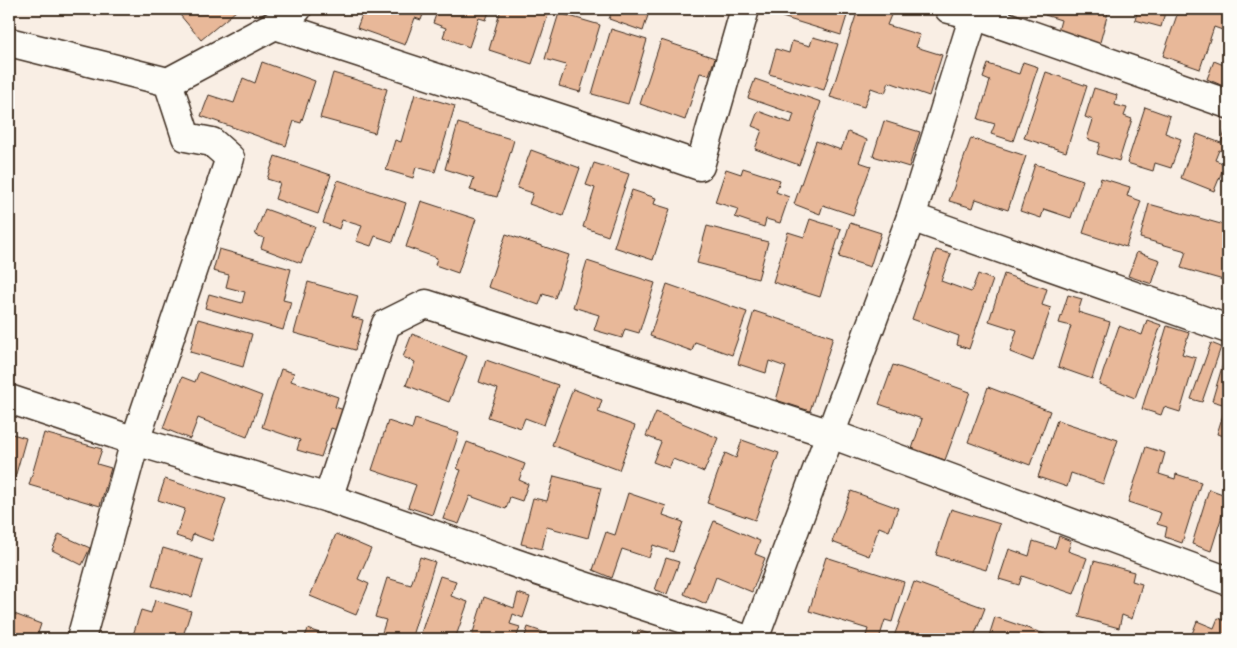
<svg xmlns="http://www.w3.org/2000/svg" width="1237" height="648" font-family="Dekko,sans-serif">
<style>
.building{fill:#e8b899;stroke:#3b2a1e}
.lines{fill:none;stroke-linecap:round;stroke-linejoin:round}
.street-casing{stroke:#3b2a1e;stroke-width:31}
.street{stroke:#fdfcf7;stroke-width:28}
</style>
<rect width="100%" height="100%" fill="#f9eee4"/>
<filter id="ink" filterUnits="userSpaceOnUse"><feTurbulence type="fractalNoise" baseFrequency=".02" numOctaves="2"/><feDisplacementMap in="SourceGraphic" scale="10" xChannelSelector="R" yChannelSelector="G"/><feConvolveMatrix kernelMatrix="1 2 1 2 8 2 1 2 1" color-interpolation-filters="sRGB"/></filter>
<g filter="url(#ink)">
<g class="building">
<path d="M175 9H234L236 11 201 40Z"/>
<path d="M364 9H374L386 13 387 9H425L421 20 415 18 405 45 357 28Z"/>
<path d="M438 9H490L486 20 479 18 469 47 443 37 446 28 433 23Z"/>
<path d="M501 9H550L532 64 489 50Z"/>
<path d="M613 9H650L643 31 609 19Z"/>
<path d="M784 9H849L841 35 782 17Z"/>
<path d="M858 9H870L891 15 887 25 920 35 916 47 942 55 929 96 889 82 885 93 871 88 864 107 830 97Z"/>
<path d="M1047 9H1109L1099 46 1057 35 1061 20 1045 15Z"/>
<path d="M1138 9H1166L1161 27 1135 20Z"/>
<path d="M1179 9H1228V32L1214 27 1200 69 1163 56Z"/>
<path d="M559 13 600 25 580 92 559 86 566 65 545 59Z"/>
<path d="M611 29 647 40 628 104 592 94Z"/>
<path d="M813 37 838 44 824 90 769 74 776 49 789 53 792 41 810 46Z"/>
<path d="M661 40 715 58 709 75 700 73 685 120 640 104Z"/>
<path d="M1228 60V88L1207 79 1214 61 1226 66Z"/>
<path d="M262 62 315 81 301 123 294 121 286 146 201 116 209 95 234 103 243 78 255 83Z"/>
<path d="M1023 62 1038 67 1013 141 991 134 995 124 978 119 990 81 983 78 988 64 1019 74Z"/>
<path d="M1046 72 1087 86 1066 152 1024 138Z"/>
<path d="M333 73 387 89 375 133 320 118Z"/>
<path d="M755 79 821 102 799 165 755 149 762 130 752 126 758 111 791 123 794 114 748 98Z"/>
<path d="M1094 88 1117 95 1115 105 1127 108 1124 116 1132 119 1119 161 1097 154 1100 143 1087 139 1093 120 1085 117Z"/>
<path d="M415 94 455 106 435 172 416 167 413 178 386 170 395 140 401 142Z"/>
<path d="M1145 107 1170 116 1165 133 1181 139 1171 168 1155 163 1153 171 1127 163Z"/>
<path d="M884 121 920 132 909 167 873 156Z"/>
<path d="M458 123 514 140 497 197 470 190 474 178 445 169Z"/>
<path d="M1226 129H1228V153L1219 150 1215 160 1225 164 1214 191 1181 178 1197 134 1221 143Z"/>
<path d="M848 132 867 140 859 162 871 166 853 215 823 205 820 214 794 204 816 141 841 150Z"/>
<path d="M971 138 1026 156 1008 210 976 199 973 208 949 201Z"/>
<path d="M531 150 580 168 563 216 529 204 533 193 517 188Z"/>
<path d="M275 156 331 175 318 214 275 199 280 183 267 179Z"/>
<path d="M594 163 629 174 608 236 583 227 595 188 586 185Z"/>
<path d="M1035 164 1083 180 1071 218 1044 209 1041 218 1020 211Z"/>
<path d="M743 168 780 180 776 192 789 197 780 223 766 219 764 227 735 217 738 209 715 202 726 169 741 174Z"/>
<path d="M1101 178 1130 187 1127 196 1141 201 1126 247 1083 233Z"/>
<path d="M338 180 406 203 393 242 375 236 371 246 356 241 362 226 342 220 339 229 323 223Z"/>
<path d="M632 190 656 198 654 204 670 209 653 260 614 247Z"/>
<path d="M421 201 476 219 458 273 435 265 437 258 406 247Z"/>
<path d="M1149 204 1228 226 1227 281 1181 268 1186 251 1140 238Z"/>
<path d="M265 209 315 227 301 263 261 248 264 238 255 235Z"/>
<path d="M810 219 841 229 820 297 773 282 788 232 804 237Z"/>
<path d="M850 223 881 233 870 267 839 257Z"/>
<path d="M707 226 768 242 758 279 697 263Z"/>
<path d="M506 234 569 255 555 298 543 294 539 305 488 287Z"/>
<path d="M219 249 291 269 283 300 291 302 283 330 205 308 209 294 242 303 245 292 226 287 229 275 213 271Z"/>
<path d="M936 250 951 254 941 281 971 292 978 274 993 280 969 349 957 345 959 336 912 319Z"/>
<path d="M1137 252 1160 260 1152 284 1128 276Z"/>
<path d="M587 261 655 283 639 333 625 329 622 338 594 330 599 315 573 307Z"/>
<path d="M1004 274 1047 289 1042 305 1051 308 1033 361 1010 352 1017 330 989 321Z"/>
<path d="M308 282 358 296 352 317 363 320 355 350 294 333Z"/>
<path d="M667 284 747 312 732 355 695 342 692 351 650 336Z"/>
<path d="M1068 295 1082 299 1078 312 1110 322 1092 379 1058 367 1071 326 1059 323Z"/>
<path d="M754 311 833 337 810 411 776 400 786 367 769 361 766 373 738 364Z"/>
<path d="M198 319 252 334 243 367 190 352Z"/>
<path d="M1147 320 1161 325 1135 398 1099 384 1119 326 1142 335Z"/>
<path d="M1167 326 1189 333 1182 354 1196 358 1180 412 1164 407 1161 415 1142 409Z"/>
<path d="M412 334 467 356 449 402 406 385 415 362 403 357Z"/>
<path d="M1211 343 1221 347 1202 402 1191 399Z"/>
<path d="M1227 350H1228V437L1217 434 1226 405 1212 401Z"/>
<path d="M486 360 558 385 544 425 525 418 521 428 488 417 498 389 479 382Z"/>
<path d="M893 365 970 392 945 460 912 449 922 419 879 404Z"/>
<path d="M281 369 294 373 291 381 338 397 335 407 347 411 340 431 331 428 321 457 297 450 300 440 262 427Z"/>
<path d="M199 372 262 396 247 437 198 418 190 439 163 428 182 377 195 382Z"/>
<path d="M988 387 1050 411 1030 465 968 442Z"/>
<path d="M573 389 602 400 598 412 635 426 619 470 552 445Z"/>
<path d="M656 412 718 438 704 472 673 459 669 468 653 462 661 442 646 436Z"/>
<path d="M415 419 459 433 432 515 408 507 416 485 372 470 388 421 412 429Z"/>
<path d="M1057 420 1118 440 1103 484 1071 473 1067 487 1038 477Z"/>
<path d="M9 433 26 438 14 481 9 480Z"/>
<path d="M44 433 102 449 97 464 111 468 100 506 29 485Z"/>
<path d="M742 440 779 453 755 520 707 503 725 453 736 458Z"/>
<path d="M467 442 525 464 519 480 528 484 522 501 510 497 506 509 470 496 459 524 443 519 461 470 457 469Z"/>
<path d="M1146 447 1165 453 1159 474 1175 479 1176 474 1201 482 1182 543 1165 537 1167 527 1157 524 1161 513 1128 502Z"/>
<path d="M554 476 601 488 588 538 547 527 542 549 521 544 533 498 547 501Z"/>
<path d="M165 479 226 499 212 541 193 534 191 541 176 536 185 509 158 500Z"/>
<path d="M1209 489 1228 496 1211 551 1192 544Z"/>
<path d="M851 491 898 508 889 531 879 527 869 556 832 542Z"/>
<path d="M628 493 666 506 663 515 683 522 673 552 653 545 649 558 622 549 612 578 593 570 606 532 615 535Z"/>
<path d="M951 509 1000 524 986 570 936 555Z"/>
<path d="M714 521 760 541 755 554 765 558 752 592 716 577 706 604 684 594Z"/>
<path d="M59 534 90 548 82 565 52 550Z"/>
<path d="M336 534 371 549 358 579 369 584 356 615 310 596Z"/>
<path d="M1059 536 1071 541 1068 551 1087 558 1074 594 1022 576 1019 585 999 579 1009 549 1029 556 1033 541 1055 548Z"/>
<path d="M163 548 203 560 192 597 152 586Z"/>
<path d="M420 557 435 562 411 639H380L386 620 375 617 387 578 411 585Z"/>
<path d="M826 557 904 582 892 622 885 620 879 639H865L868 629 809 611Z"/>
<path d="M666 558 679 562 667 594 655 590Z"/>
<path d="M1094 561 1134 572 1132 581 1142 584 1132 619 1122 615 1119 628 1079 617Z"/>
<path d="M440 576 456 581 451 596 468 602 455 639H419Z"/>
<path d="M914 582 985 608 973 639H893Z"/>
<path d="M518 593 530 597 523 618 513 614 510 624 520 627 516 639H471L484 597 514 608Z"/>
<path d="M155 600 191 611 182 639H142L133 635 141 610 151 613Z"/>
<path d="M9 612 41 624 36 639H9Z"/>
<path d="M995 617 1056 638 1055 639H988Z"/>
<path d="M1218 618 1228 622V639H1190L1197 621 1214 628Z"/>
<path d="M528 627 557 637V639H524Z"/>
<path d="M308 629 336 639H304Z"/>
<path d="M638 630 654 636 653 639H635Z"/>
</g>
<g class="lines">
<defs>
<g id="street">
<path d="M949 9 974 15 1228 104"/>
<path d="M275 25 575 123 700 166 745 9"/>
<path d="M9 42 168 82 275 25 297 9"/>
<path d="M911 217 1228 329"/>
<path d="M9 399 135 441 328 498 538 571 745 639"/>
<path d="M328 498 386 324 426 304 831 434 1228 581"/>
<path d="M81 639 135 441 230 158 212 142 186 137 168 82"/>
<path d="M754 639 911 217 976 9"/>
</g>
</defs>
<use href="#street" class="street-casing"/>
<use href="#street" class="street"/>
</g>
</g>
<rect width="1237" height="648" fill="none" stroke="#fdfcf7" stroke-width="30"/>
<rect x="15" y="15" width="1207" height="618" fill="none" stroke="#3b2a1e" stroke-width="2" filter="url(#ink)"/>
</svg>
